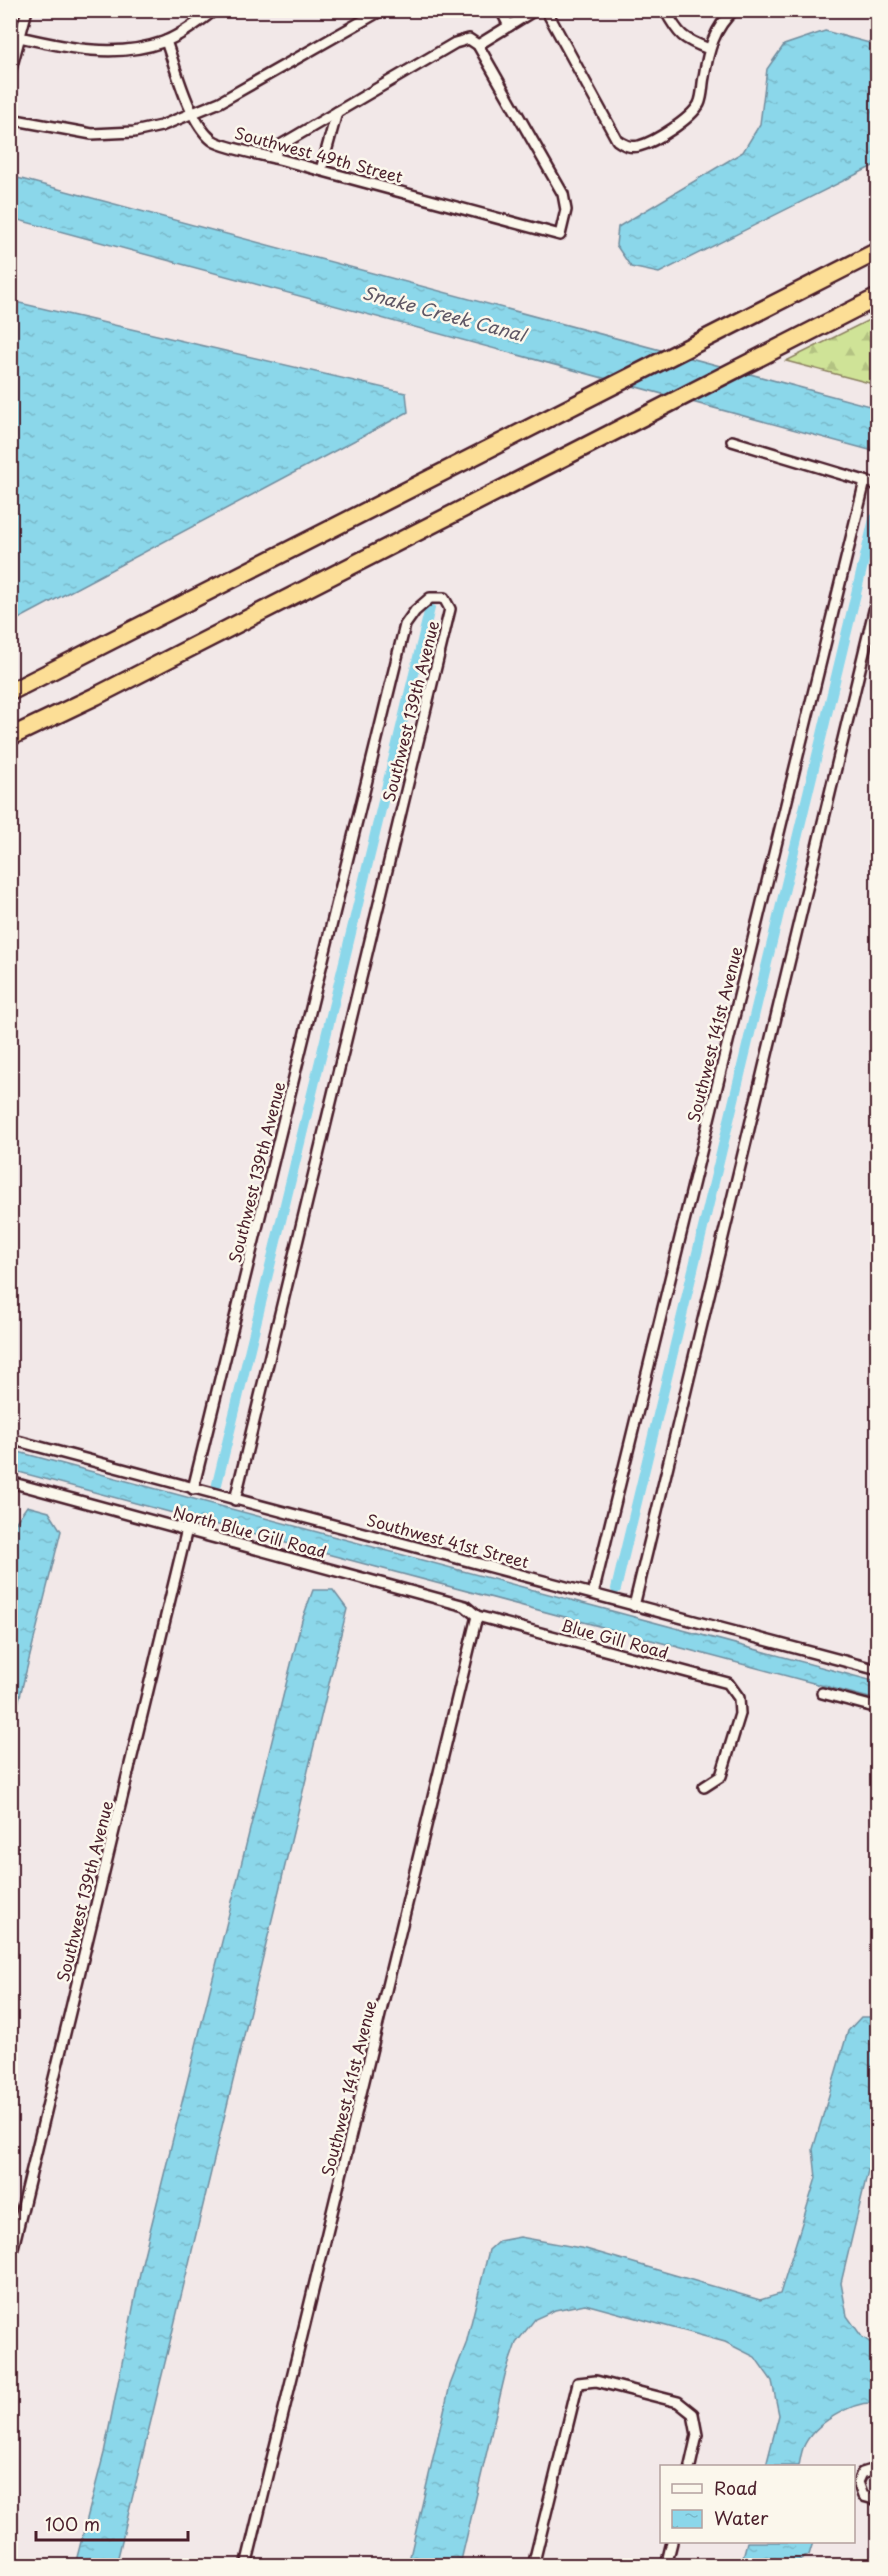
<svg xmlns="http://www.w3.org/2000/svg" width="888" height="2576" font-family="'Playpen Sans',sans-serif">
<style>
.forest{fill:url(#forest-firs);stroke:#8c8161;stroke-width:1.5}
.water{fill:url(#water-ripples);stroke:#718d9e;stroke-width:1.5}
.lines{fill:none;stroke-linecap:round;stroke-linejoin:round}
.canal{stroke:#8bd7ea;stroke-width:10}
.minor-casing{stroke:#4a1f2b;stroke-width:14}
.motorway-casing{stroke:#4a1f2b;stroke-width:21}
.minor{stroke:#fbf7ec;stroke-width:9}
.motorway{stroke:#fcde96;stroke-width:16}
.labels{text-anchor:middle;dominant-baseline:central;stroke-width:5;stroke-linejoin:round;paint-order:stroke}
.street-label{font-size:16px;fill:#4a1f2b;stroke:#fbf7ec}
.water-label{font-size:18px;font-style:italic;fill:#5e5664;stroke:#fbf7ec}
</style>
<defs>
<pattern id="forest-firs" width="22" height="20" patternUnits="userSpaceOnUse" patternTransform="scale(1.5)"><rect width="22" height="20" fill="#cfe397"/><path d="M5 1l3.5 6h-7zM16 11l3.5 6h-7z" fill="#b3c282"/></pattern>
<pattern id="water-ripples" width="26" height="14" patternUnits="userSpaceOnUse" patternTransform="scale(1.5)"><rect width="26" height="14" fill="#8bd7ea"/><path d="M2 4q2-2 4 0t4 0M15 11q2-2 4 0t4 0" fill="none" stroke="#79b8c9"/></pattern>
</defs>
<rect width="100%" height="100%" fill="#f2e8e8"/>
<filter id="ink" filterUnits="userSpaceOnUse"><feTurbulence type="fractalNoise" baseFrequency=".0167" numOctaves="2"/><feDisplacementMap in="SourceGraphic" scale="12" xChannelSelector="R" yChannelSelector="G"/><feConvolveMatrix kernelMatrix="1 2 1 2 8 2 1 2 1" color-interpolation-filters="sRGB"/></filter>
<g filter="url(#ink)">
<path class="forest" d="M877 316V385L786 361Z"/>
<g class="water">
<path d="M825 31 877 45V164L659 273 631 267 616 245 618 227 743 152 760 124 767 69 784 45Z"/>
<path d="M10 176 877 408V452L11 218Z"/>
<path d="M11 301 406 393 408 412 11 623Z"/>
<path d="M11 1450 877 1682V1700L11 1470Z"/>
<path d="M27 1506 49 1512 61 1531 11 1732V1529Z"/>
<path d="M313 1590H333L347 1609 119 2553 116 2565H75L104 2453 142 2263 302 1620Z"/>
<path d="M861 2017H877V2133L841 2283 847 2316 862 2337 877 2347V2403C853 2400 813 2424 803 2448 801 2454 800 2460 799 2466H766L779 2415 772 2381 755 2357 725 2342 585 2304 555 2310 535 2319 516 2343 505 2375 460 2565H408L450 2385 466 2344 489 2250 499 2241 520 2237 586 2249 760 2300 780 2294 816 2178 813 2149 848 2031Z"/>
<path d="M747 2542H813L809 2555 792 2565H741Z"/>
</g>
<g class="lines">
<g class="canal">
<path d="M217 1484 430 608"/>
<path d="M616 1589 874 519"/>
</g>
<defs>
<g id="minor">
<path d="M501 10 509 26"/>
<path d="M546 10 617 140C624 145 630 148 639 146 655 142 691 119 699 104 703 96 702 85 704 77 708 51 714 28 734 10"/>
<path d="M665 10C679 36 683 39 709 49"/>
<path d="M20 37C68 48 115 59 163 42 181 36 199 21 215 10"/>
<path d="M166 41C176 69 189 122 212 140 220 147 272 157 286 161 378 185 469 210 560 235L566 210 563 194 478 45 469 39 455 43 279 146 274 158"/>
<path d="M478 45 535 10"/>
<path d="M10 73 27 10"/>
<path d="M10 119 92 134 134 132 161 126 220 102 382 10"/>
<path d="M321 170 337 112"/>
<path d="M732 441 878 485"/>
<path d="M10 1439 878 1670"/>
<path d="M10 1482 465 1606 477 1616 728 1683 739 1698 740 1714 721 1776 704 1787"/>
<path d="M193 1489 405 625 415 611 430 598H444L450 609 235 1500"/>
<path d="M593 1594 865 481"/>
<path d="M634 1606 878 594"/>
<path d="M822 1693 878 1708"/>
<path d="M10 2260 187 1529"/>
<path d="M878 2468 862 2473 858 2482 863 2496 878 2500"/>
<path d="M246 2566 477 1616"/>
<path d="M533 2566 578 2383 596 2381 678 2402 693 2414 697 2435 690 2466"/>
<path d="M666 2566 672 2542"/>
</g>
<g id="motorway">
<path d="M10 692 878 251"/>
<path d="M10 737 96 696 878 297"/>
</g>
</defs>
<use href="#minor" class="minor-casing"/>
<use href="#motorway" class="motorway-casing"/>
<use href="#minor" class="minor"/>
<use href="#motorway" class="motorway"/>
</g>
</g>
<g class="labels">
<g class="street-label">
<text transform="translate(319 154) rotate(15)">Southwest 49th Street</text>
<text transform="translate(410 711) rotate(-76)">Southwest 139th Avenue</text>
<text transform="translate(714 1034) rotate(-76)">Southwest 141st Avenue</text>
<text transform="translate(256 1172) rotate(-76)">Southwest 139th Avenue</text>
<text transform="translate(250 1531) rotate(15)">North Blue Gill Road</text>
<text transform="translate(448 1540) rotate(15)">Southwest 41st Street</text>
<text transform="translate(615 1638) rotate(15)">Blue Gill Road</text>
<text transform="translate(84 1891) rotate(-76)">Southwest 139th Avenue</text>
<text transform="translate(348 2088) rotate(-76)">Southwest 141st Avenue</text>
</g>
<g class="water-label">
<text transform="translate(444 313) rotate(15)">Snake Creek Canal</text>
</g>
</g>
<rect width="888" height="2576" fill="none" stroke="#fbf7ec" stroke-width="36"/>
<rect x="18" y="18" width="852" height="2540" fill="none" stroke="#4a1f2b" stroke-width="2" filter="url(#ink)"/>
<rect x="660" y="2465" width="195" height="78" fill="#fbf7ec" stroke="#b4a19f" stroke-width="1.5"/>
<rect x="672" y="2484" width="30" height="9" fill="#fbf7ec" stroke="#b4a19f" stroke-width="1.5"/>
<text x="714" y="2495" font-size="18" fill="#4a1f2b">Road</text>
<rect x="672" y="2510" width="30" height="18" fill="url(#water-ripples)" stroke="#b4a19f" stroke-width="1.5"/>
<text x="714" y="2525" font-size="18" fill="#4a1f2b">Water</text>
<path d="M36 2531v9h152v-9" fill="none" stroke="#4a1f2b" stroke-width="3"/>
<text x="45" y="2531" font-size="18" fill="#4a1f2b" stroke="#fbf7ec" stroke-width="4.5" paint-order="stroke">100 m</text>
</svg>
